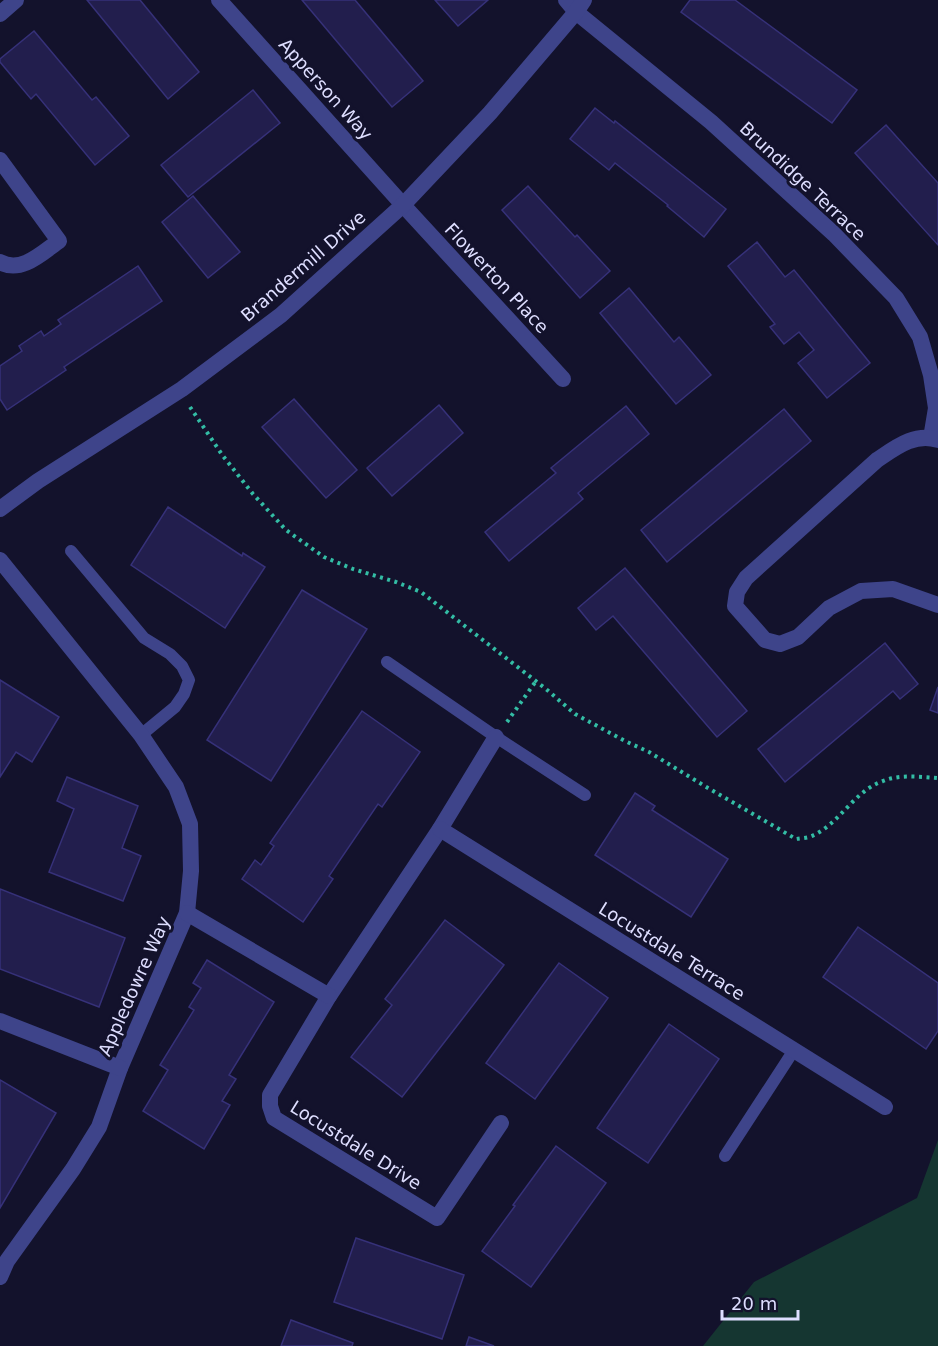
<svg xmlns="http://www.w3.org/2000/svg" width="938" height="1346" font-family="'DejaVu Sans',sans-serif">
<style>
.green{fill:#153631}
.building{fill:#221e4d;stroke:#363179;stroke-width:1.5}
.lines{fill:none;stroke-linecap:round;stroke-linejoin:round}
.path{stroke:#33bda5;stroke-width:4;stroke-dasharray:3 4.5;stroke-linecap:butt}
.service{stroke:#3e448a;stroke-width:12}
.minor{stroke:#3e448a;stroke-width:16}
.labels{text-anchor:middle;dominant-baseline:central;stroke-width:6;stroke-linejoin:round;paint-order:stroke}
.street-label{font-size:18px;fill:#dedeff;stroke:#13122c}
</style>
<rect width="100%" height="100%" fill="#13122c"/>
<path class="green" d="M938 1140V1346H703L754 1282 917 1198Z"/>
<g class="building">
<path d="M87 0H140L199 72 168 99Z"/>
<path d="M302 0H355L423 81 392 107Z"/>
<path d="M435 0H488L458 26Z"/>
<path d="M690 0H735L857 90 832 123 681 12Z"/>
<path d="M34 31 92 100 96 97 129 136 95 165 36 94 31 99 0 62V59Z"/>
<path d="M253 90 280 123 188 197 161 165Z"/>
<path d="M595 108 614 123 615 121 726 209 704 237 667 206 668 205 615 163 609 170 570 139Z"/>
<path d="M886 125 938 183V245L855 153Z"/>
<path d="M528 186 575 237 577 235 610 271 580 298 502 210Z"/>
<path d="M193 196 240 252 208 278 162 222Z"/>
<path d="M757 242 785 277 794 270 870 363 827 398 798 363 814 350 799 332 784 344 770 327 775 324 728 266Z"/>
<path d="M138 266 162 301 64 367 66 370 7 410 0 399V366L22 351 19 346 41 331 44 336 61 324 58 320Z"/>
<path d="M629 288 674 342 679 337 711 375 676 404 600 313Z"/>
<path d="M294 399 357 470 326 498 262 427Z"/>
<path d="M439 405 463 433 392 496 367 468Z"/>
<path d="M626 406 649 434 578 493 583 499 509 561 485 532 556 473 551 468Z"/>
<path d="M784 409 811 441 667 562 641 530Z"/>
<path d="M168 507 242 556 243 553 265 567 225 628 131 565Z"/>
<path d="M625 568 747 711 717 737 613 616 596 630 578 608Z"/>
<path d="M302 590 367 629 271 781 207 740Z"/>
<path d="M885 643 918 684 900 699 893 691 785 782 758 749Z"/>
<path d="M0 680 59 717 32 762 16 752 0 777Z"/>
<path d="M938 687V713L930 710Z"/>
<path d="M362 711 420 752 382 807 378 804 329 876 333 879 303 922 242 879 255 860 261 865 274 846 270 843Z"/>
<path d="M67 777 138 806 122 848 141 856 123 901 49 872 74 809 57 801Z"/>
<path d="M635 793 655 806 652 810 728 859 691 917 595 855Z"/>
<path d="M0 889 125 938 99 1007 0 969Z"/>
<path d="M445 920 504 965 402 1097 351 1057 392 1005 385 999Z"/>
<path d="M858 927 938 983V1031L926 1049 823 977Z"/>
<path d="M207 960 274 1002 229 1075 236 1079 222 1101 230 1105 204 1149 143 1111 168 1070 160 1065 194 1010 189 1007 201 988 193 983Z"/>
<path d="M559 963 608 998 535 1099 486 1063Z"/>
<path d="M669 1024 719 1059 648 1163 597 1128Z"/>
<path d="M0 1080 56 1113 0 1208Z"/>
<path d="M556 1146 606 1183 531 1287 482 1251 515 1206 513 1205Z"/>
<path d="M356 1238 464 1275 442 1339 334 1302Z"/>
<path d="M291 1320 353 1343 352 1346H281Z"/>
<path d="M469 1337 494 1346H466Z"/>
</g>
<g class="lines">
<g class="path">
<path d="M190 407 223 456 253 494 286 530 324 557 353 569 396 582 421 592 546 689 575 714 625 741 649 752 708 788 796 839C802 838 809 838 814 835 841 822 854 791 883 781 900 774 920 777 938 778"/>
<path d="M507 722 536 681"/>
</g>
<g class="service">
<path d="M71 551 144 638 170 654 182 666 189 680 184 694 175 707 141 735"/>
<path d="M387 662 496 737 585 795"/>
<path d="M725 1156 794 1050"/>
</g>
<g class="minor">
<path d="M219 0 403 205 563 379"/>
<path d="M566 0 576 12 711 122 834 234 896 298 920 337 931 375 936 408 931 438"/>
<path d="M0 14 16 0"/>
<path d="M0 160 59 241C42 253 21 274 0 262"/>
<path d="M938 440C915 432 895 448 877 460L746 578 737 592 735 606 765 640 780 644 798 637 829 608 861 591 893 589 938 605"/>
<path d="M0 509 38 481 182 389 281 315 403 205 490 113 576 12 584 0"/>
<path d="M0 560 141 735 176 787 190 824 191 871 187 913 120 1068 99 1127 73 1169 7 1261 0 1277"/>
<path d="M496 737 440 829 329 996 270 1095V1106L274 1118 437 1218 501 1123"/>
<path d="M440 829 885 1107"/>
<path d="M187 913 329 996"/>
<path d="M0 1021 120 1068"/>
</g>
</g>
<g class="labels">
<g class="street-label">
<text transform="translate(326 89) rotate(48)">Apperson Way</text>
<text transform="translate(803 181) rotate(43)">Brundidge Terrace</text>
<text transform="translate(303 266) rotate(-41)">Brandermill Drive</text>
<text transform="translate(497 278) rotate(47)">Flowerton Place</text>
<text transform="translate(672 951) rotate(32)">Locustdale Terrace</text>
<text transform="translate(134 986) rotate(-66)">Appledowre Way</text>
<text transform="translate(356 1145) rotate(32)">Locustdale Drive</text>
</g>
</g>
<path d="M722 1310v9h76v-9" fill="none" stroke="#dedeff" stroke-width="3"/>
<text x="731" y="1310" font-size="18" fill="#dedeff" stroke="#13122c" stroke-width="4.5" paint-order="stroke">20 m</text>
</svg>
